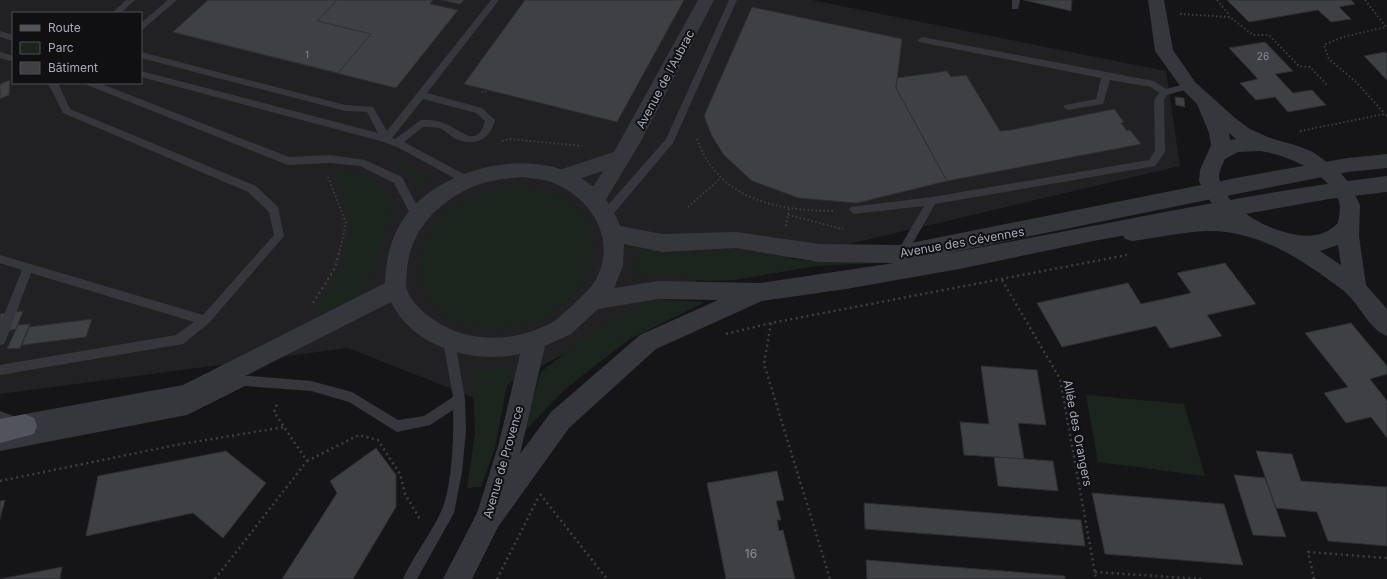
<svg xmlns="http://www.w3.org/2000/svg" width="1387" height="579" font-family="Inter,sans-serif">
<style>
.built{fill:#212124;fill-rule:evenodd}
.green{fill:#1c251d}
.building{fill:#3e4044;stroke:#2f2f33}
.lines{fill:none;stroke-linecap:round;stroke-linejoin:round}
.path-far1{stroke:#3b3e43;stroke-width:2;stroke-dasharray:1.5 2.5;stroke-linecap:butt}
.path{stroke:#3b3e43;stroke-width:2.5;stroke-dasharray:2 3.5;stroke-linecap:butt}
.service{fill:#35373c;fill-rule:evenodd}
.minor{fill:#35373c;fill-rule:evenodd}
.tertiary{fill:#35373c;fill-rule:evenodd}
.primary{fill:#51545b;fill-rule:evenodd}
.labels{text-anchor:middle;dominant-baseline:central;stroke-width:4;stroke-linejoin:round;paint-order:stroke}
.far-number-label{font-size:9px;fill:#8b909b}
.number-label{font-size:10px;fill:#8b909b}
.street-label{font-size:12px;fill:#a5abb8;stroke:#101012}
.near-number-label{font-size:12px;fill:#8b909b}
</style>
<rect width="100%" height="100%" fill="#151517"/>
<path class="built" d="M0 0H812L1166 71 1180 166 700 279 480 400 348 348 0 394ZM13 13H141V83H13Z"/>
<g class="green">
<path d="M400 161 430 180 418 187 411 177 395 165Z"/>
<path d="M334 172 358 174 374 181 386 193 392 210 376 262 368 281 350 300 329 313 313 314C330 289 353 253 350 221 348 205 340 187 334 172Z"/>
<path d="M508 187C524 187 540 187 555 194 587 207 603 242 588 273 577 298 553 317 527 324 502 330 477 331 453 320 442 315 433 305 427 295 408 261 427 222 459 203 474 194 491 190 508 187Z"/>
<path d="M639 246 660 252 679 254 723 249 809 261 896 262 816 266 735 280 705 281 675 277 632 278Z"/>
<path d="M647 299 705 302 628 340 564 390 522 434 541 372 593 332Z"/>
<path d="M514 366 506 391 495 447 481 487 467 488 475 433 473 386 475 371Z"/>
<path d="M1086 395 1184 404 1205 476 1098 462Z"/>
</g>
<g class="building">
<path d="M208 0H433L430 4 458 10 396 88 173 32Z"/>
<path d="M208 0H337L317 21 371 34 338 73 173 32Z"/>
<path d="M441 0H464L460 4Z"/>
<path d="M525 0H684L617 122 464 84Z"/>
<path d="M1024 0H1072L1071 11Z"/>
<path d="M1227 0H1351L1355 4 1339 7 1351 19 1331 22 1318 10 1249 22Z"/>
<path d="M752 7 902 39 896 88 947 181 857 203 799 198 752 181 724 155 712 136 704 116Z"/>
<path d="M1265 42 1293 71 1275 74 1293 93 1312 90 1326 105 1288 112 1275 97 1256 100 1240 83 1258 79 1229 48Z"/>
<path d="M1385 52 1387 54V80L1364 56Z"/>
<path d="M947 71 951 77 966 75 1000 131 1011 130 1114 109 1124 122 1121 123 1127 131 1130 130 1141 144 947 181 896 88 897 78Z"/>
<path d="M10 80 9 95 0 99V84Z"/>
<path d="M1175 97 1184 98 1185 107 1176 105Z"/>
<path d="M1225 263 1256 304 1207 315 1222 336 1170 348 1156 326 1062 347 1037 303 1128 283 1141 304 1191 293 1177 273Z"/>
<path d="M23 311 16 329 0 332V314Z"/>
<path d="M92 319 86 337 22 345 29 327Z"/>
<path d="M1351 323 1387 366V374L1370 379 1387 401V438L1371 417 1346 423 1324 393 1348 387 1305 333Z"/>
<path d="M30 324 20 348 7 349 18 325Z"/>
<path d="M981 366 1037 370 1046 425 1018 423 1024 459 964 455 960 422 989 424Z"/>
<path d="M376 448 396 475V507L353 579H282L337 493 330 481Z"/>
<path d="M226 451 266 483 223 538 193 513 86 536 98 476Z"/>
<path d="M1256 451 1292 454 1301 481 1387 487V546L1328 541 1317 512 1276 508Z"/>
<path d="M994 457 1053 461 1058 491 998 486Z"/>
<path d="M777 471 784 500 776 501 781 520H777L779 531 783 530 795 579H726L707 483Z"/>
<path d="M1234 475 1265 478 1286 537 1253 535Z"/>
<path d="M1092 493 1224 504 1243 565 1105 554Z"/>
<path d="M5 500 0 519V501Z"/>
<path d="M864 503 1081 520 1085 546 865 529Z"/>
<path d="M866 560 1065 576V579H867Z"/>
<path d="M62 567 60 579H0Z"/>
</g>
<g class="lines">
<g class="path-far1">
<path d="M1217 0 1230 16"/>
<path d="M1365 0 1386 27 1343 37 1324 45 1329 59 1355 81 1385 114"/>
<path d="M1180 14 1230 17 1253 35H1269L1299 66 1310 67 1327 85"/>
<path d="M482 92 485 93 487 90"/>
<path d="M1300 131 1385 114 1387 116"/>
<path d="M697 139C718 200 778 211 835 211"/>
<path d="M502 141 510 139 582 146"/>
<path d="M328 177 346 223 339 254"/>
<path d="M688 207 721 178"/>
<path d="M788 215 843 229"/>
<path d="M786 226 789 208"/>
</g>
<g class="path">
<path d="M1002 280 1060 379 1096 579"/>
<path d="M313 303 335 268 339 253"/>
<path d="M771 323 764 364 830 579"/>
<path d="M726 334 771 323 1127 255"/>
<path d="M307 461 359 435 378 440 400 474 405 494 421 521"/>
<path d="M0 481 176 445 284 427"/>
<path d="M540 494 607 579"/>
<path d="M1095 572 1202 579"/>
<path d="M215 579 307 461 274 412 278 402"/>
<path d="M497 579 539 496"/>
<path d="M1314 579 1308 552 1387 558"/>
</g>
<g class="service">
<path d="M126 0H135L121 13H112Z"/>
<path d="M168 0H177L141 31V23Z"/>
<path d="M491 0H499L427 93 482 108 495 120C490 140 474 148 454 138 449 135 445 130 439 128 434 127 428 127 423 127L404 142 471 178 472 181 467 185 399 148 384 142 141 77V71L378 133 367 112 345 111 141 58V52L345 105 373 107 387 131ZM423 99 476 113 485 121C477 150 461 130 446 124 438 120 429 120 421 120L395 139 392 138Z"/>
<path d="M729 0H737L673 143 610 218H602L601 215 602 212 666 139Z"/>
<path d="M1012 0H1020L1018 9H1012Z"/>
<path d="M0 31 13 35V41L0 37Z"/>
<path d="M922 37 1154 81 1166 89 1189 83 1194 86 1192 88 1167 95 1164 100 1165 152 1155 166 935 204 905 257H897L896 254 924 206 854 214 849 210 850 207 932 197 1149 160 1155 151 1154 100 1159 93 1151 87 1110 80 1103 104 1068 110 1063 107 1065 105 1096 99 1101 78 919 42 918 40Z"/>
<path d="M0 52 13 56V62L0 58Z"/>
<path d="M48 83H58L70 109 256 186 278 207 284 236 209 323 183 344 0 375V365L176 335 194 322 31 273 6 340 4 344 0 345V325L22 270 0 263V255L203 315 274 235 269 212 248 192 63 113Z"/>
<path d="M85 83H99L289 157 330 155 365 160 402 177 422 216 417 220 413 219 394 183 360 166 330 163 288 165 87 85Z"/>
<path d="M449 336 453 337 455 341 465 399 466 430 462 472 454 513 417 579H403C414 554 433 532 443 507 452 483 454 435 453 410L430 425 397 432 349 402 311 391 245 386 187 415 0 451V439L185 404 232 380 234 376 238 375 311 381 352 392 398 420 424 416 453 397 443 341 445 337Z"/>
<path d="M0 411 21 419 23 423 21 427 17 429 0 423Z"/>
</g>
<g class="minor">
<path d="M698 0H714L640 143 602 206 595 208 588 206 585 200 603 171 560 185 553 182 550 177 553 172 614 152Z"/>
<path d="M1148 0H1164L1173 50 1195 82 1235 118 1250 129 1270 138 1298 146 1313 152 1339 171 1349 183 1360 205 1359 236 1366 285 1387 309V336C1369 329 1361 307 1348 295 1343 289 1335 285 1329 280 1294 254 1252 230 1207 231 1182 232 1157 238 1132 241L1125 239 1122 233 1125 227 1132 225 1207 215H1220L1206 195 1199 181 1200 170 1211 145 1209 133 1197 104 1183 90 1155 51ZM1229 133 1236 139 1230 140ZM1260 151C1288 155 1328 172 1339 201 1341 208 1339 216 1338 223 1334 227 1329 231 1323 233 1292 245 1229 214 1220 182 1217 174 1222 166 1225 159L1238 152ZM1338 245 1341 265 1320 251Z"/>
</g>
<path class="tertiary" d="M1387 154V168L1348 172 1241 193 943 254C1091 228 1238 194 1387 176V192L1329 199 1093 241 959 269 846 289 762 301 656 349 569 428 498 527 472 579H443L477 513 499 443 520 354C472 364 414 348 391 302L186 406 25 438 16 434 13 426 16 418 25 414 183 385 385 283C386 256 392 232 410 210 461 151 590 139 620 226L662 234 736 232 819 244 901 245 1241 177 1348 158ZM523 177C534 179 546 179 556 184 592 200 617 240 596 279 591 289 581 296 574 304 568 309 562 315 556 320 524 340 479 344 446 327 432 320 413 306 407 290 405 284 407 276 407 269 410 235 432 208 462 192 481 181 501 179 523 177ZM624 244 662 252 736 248 819 262 894 263 760 283 658 281 614 288 623 266ZM658 299 718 300 640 335 551 412 520 454 545 346 571 334 598 309Z"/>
<path class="primary" d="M25 414 34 418 37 426 34 434 0 443V419Z"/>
</g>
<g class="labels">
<g class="far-number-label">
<text x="307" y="54">1</text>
</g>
<g class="number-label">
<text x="1263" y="56">26</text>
</g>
<g class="street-label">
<text transform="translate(665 79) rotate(-62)">Avenue de l'Aubrac</text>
<text transform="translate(962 242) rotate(-10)">Avenue des Cévennes</text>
<text transform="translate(1078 433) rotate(79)">Allée des Orangers</text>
<text transform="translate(503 462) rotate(-74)">Avenue de Provence</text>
</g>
<g class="near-number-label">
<text x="751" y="553">16</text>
</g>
</g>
<rect x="12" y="12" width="130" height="72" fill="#101012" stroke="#4c4e54"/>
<rect x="20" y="25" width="20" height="6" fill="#51545b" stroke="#4c4e54"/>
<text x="48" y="32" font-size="12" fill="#a5abb8">Route</text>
<rect x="20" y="42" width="20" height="12" fill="#1c251d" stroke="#4c4e54"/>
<text x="48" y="52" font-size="12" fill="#a5abb8">Parc</text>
<rect x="20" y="62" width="20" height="12" fill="#3e4044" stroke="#4c4e54"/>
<text x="48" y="72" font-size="12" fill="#a5abb8">Bâtiment</text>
</svg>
